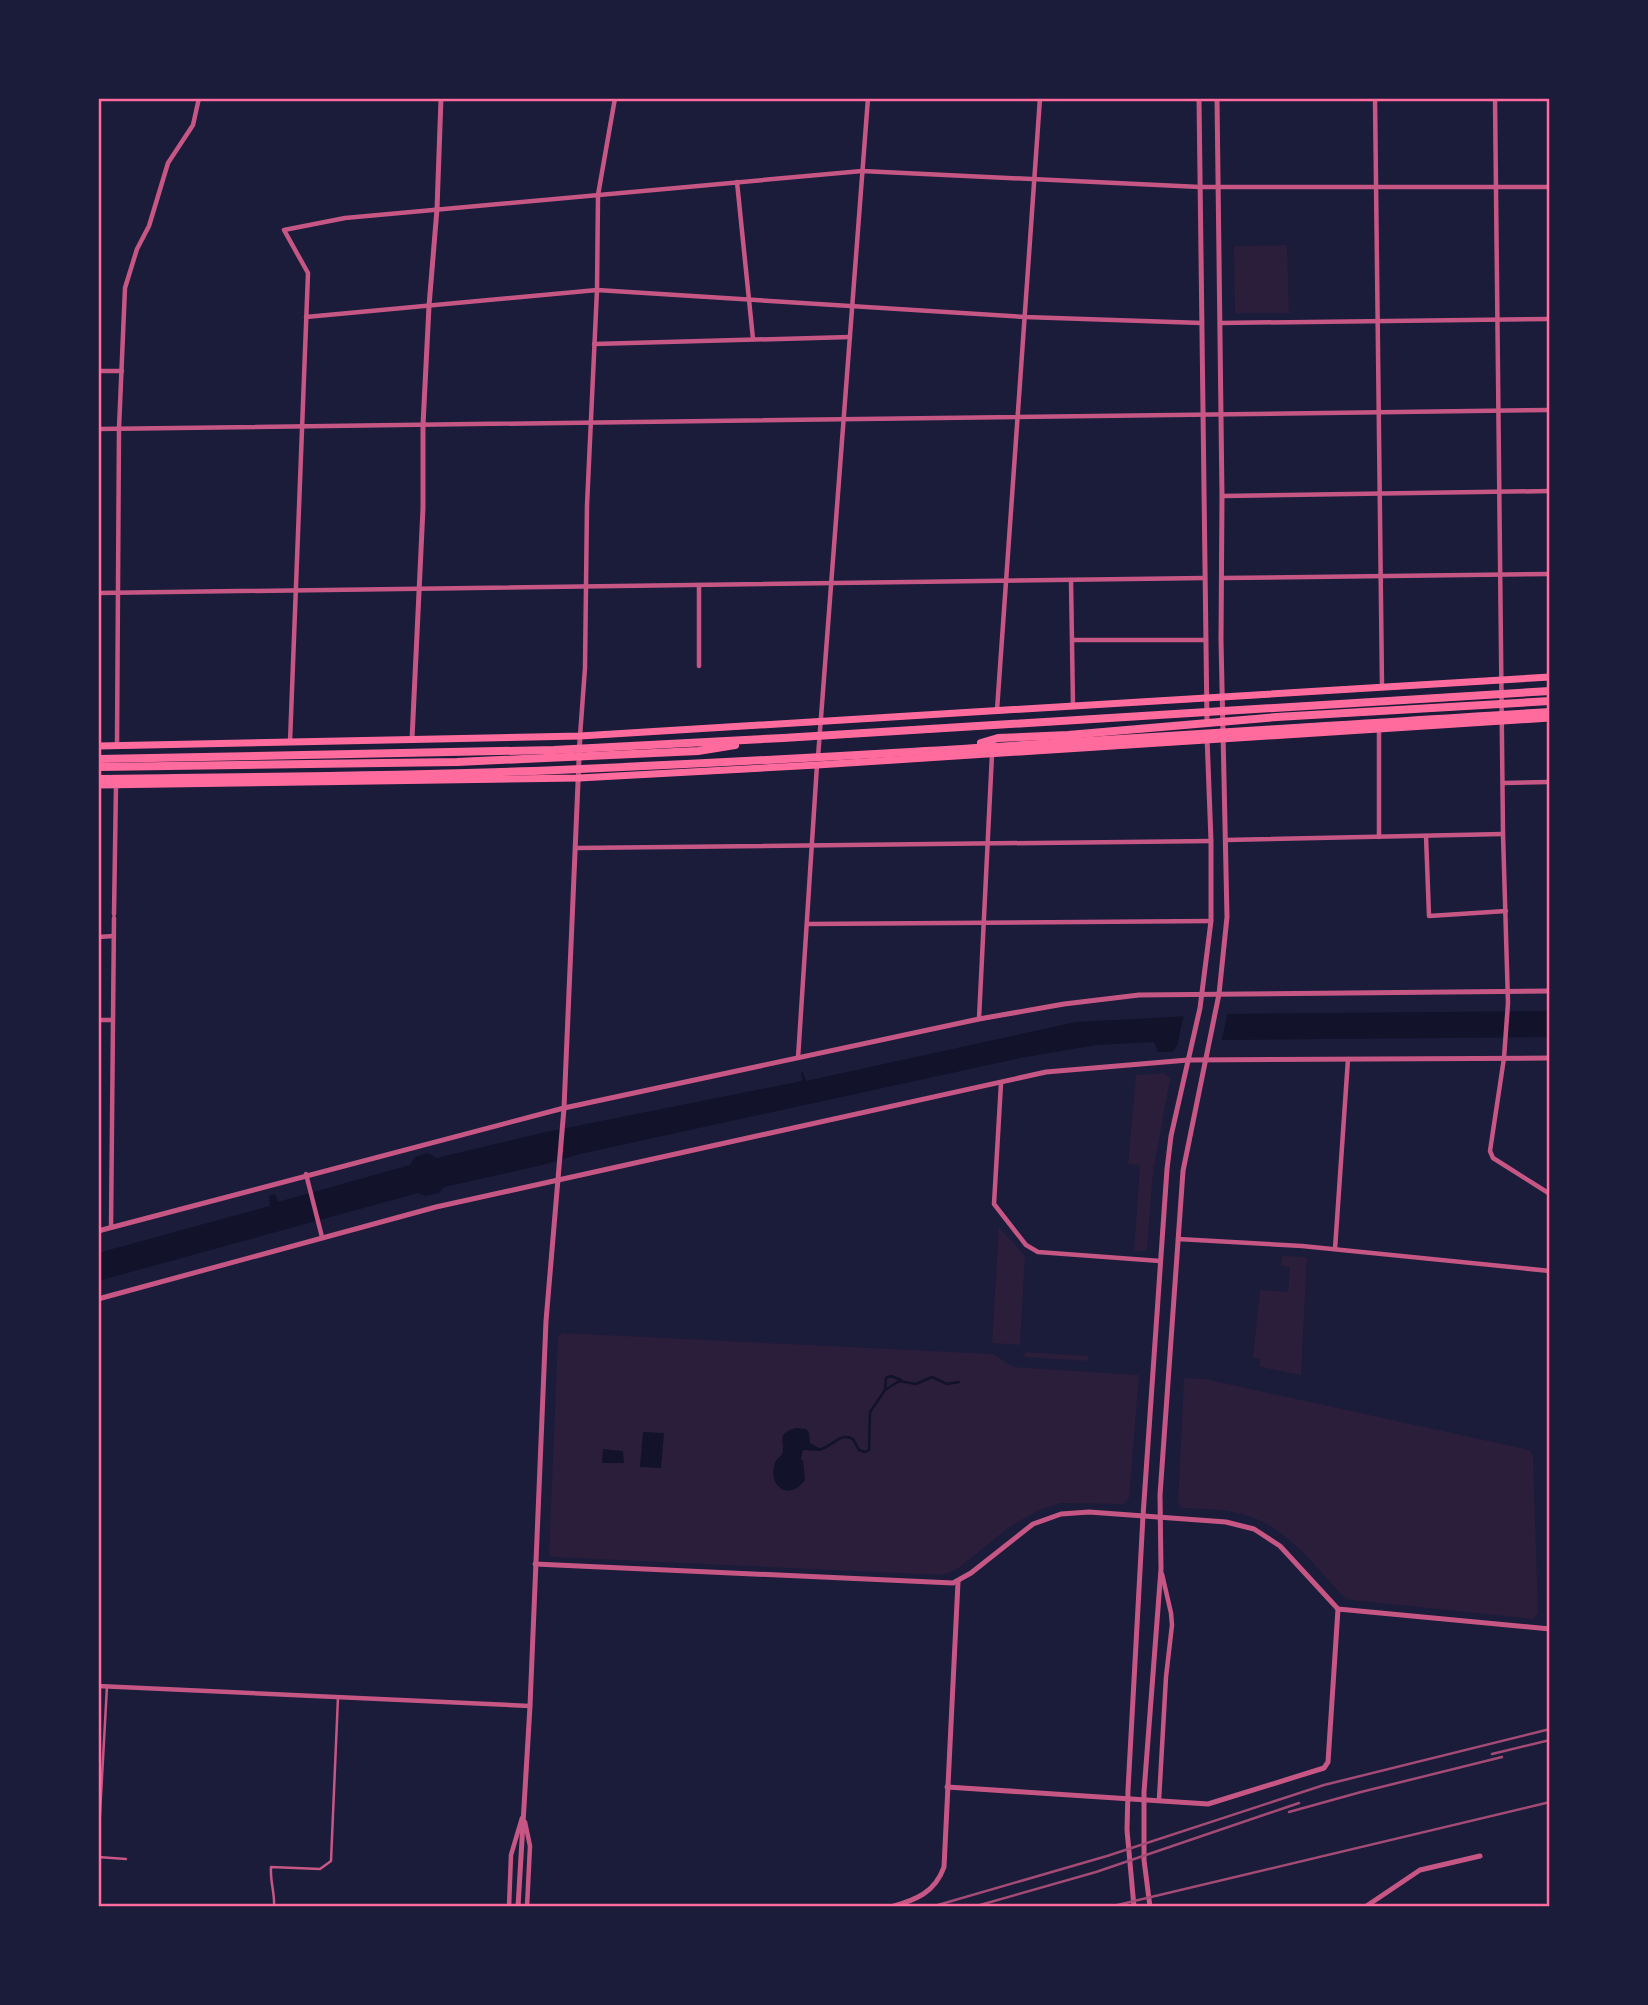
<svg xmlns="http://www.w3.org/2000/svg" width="1648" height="2005" font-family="'Nunito Sans',sans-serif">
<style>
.green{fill:#2a1e3b}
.water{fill:#12122b}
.pier{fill:#1b1b3a}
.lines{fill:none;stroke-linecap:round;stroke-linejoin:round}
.stream{stroke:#12122b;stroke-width:2.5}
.service{stroke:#c65784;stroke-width:2.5}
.minor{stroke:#c65784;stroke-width:4.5}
.tertiary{stroke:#c65784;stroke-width:5}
.primary{stroke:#ff6b9d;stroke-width:7}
.motorway{stroke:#ff6b9d;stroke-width:8}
.rail{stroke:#a44b75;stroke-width:2.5}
.neatline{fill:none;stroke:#ff6b9d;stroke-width:2.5}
</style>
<rect width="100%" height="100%" fill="#1b1b3a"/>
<g class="green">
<path d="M1287 245 1289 313H1235L1234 246Z"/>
<path d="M1164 1073 1170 1079 1153 1172 1147 1248 1144 1251H1134L1140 1165 1128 1164 1136 1075Z"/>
<path d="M999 1227 1025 1256 1020 1345 992 1343Z"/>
<path d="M1282 1256 1307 1257 1301 1375 1260 1367V1359L1253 1358 1260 1290 1288 1292 1290 1267 1281 1266Z"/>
<path d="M563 1333 993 1354 1013 1367 1139 1375 1129 1498 1124 1504 1061 1503 1039 1510 1009 1527 956 1570 941 1575 552 1557 549 1554 558 1336Z"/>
<path d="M1025 1352 1088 1356V1361L1024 1357Z"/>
<path d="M1184 1378 1205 1379 1529 1450 1533 1455 1538 1614 1532 1619 1351 1600 1343 1596C1314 1565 1285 1525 1242 1514 1223 1509 1202 1509 1182 1508L1178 1503Z"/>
</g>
<g class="water">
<path d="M1550 1011V1037L1221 1040 1177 1046 1172 1052H1158L1154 1042 1096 1045 1020 1058 580 1154 542 1165 444 1187 439 1193 425 1196 418 1193 98 1281V1253L270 1206 269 1196 275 1194 278 1202 410 1165 415 1157 428 1153 437 1158 546 1132 802 1081 801 1073 803 1072 806 1081 1076 1022 1229 1014Z"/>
<path d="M796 1428 806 1429 809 1432 810 1443 821 1449V1451L803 1450 801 1459 803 1461 805 1480C788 1503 767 1485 775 1463 776 1459 780 1457 782 1454 787 1441 773 1435 796 1428Z"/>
<path d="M643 1432 664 1433 661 1468 640 1467Z"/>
<path d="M603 1449 623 1451 624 1463H602Z"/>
</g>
<path class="pier" d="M1228 1011 1221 1044 1177 1047 1184 1013Z"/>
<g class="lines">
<g class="stream">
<path d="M885 1390 886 1378 891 1376 901 1380"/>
<path d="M821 1449C833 1446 840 1432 853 1439L859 1450 865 1452 869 1450 870 1412 885 1390 899 1381 916 1384 932 1377 947 1384 959 1382"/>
</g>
<g class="service">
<path d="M98 1850 107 1686"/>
<path d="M98 1857 126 1859"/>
<path d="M274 1907C275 1893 270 1882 271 1867L320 1869 331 1861 338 1697"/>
</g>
<g class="minor">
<path d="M1375 98 1382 686"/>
<path d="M1495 98 1503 834 1508 1003 1504 1058 1490 1151 1493 1158 1550 1194"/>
<path d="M737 182 753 339"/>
<path d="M306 317 597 290 1025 317 1202 323"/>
<path d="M1220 323 1550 319"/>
<path d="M594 344 850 337"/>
<path d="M98 371H122"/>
<path d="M98 429 1550 410"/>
<path d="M1222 496 1550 491"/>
<path d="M1222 578 1550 574"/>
<path d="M1071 580 1073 706"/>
<path d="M98 593 1205 578"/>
<path d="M1073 640H1206"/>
<path d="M699 666V585"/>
<path d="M997 710 1040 98"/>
<path d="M580 736 585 668 587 505 597 290 598 195 615 98"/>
<path d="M290 742 308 273 284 230 345 218 862 171 1200 187H1550"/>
<path d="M117 745 119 428 125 288 137 249 149 226 168 163 193 125 199 98"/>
<path d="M818 757 868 98"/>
<path d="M1503 783 1550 782"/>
<path d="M1426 836 1429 916 1506 911"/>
<path d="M1379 837V730"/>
<path d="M1226 840 1503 834"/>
<path d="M575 848 1211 841"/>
<path d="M114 914 116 785"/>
<path d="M807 924 1211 921"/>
<path d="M98 937 114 936"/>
<path d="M979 1019 992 754"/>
<path d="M98 1020H113"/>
<path d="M798 1058 817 765"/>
<path d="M1001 1083 994 1204 1026 1245 1038 1252 1160 1261"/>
<path d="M306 1174 322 1237"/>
<path d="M111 1227 114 918"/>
<path d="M1178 1239 1302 1246 1550 1271"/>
<path d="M1335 1249 1348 1059"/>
<path d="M1550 1437V1504"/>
<path d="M98 1686 530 1706"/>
<path d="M1159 1800 1166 1677 1172 1625 1171 1613 1162 1574"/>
<path d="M525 1822 530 1846 527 1907"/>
<path d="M509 1907 511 1855 522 1818"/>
</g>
<g class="tertiary">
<path d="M1199 98 1207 723"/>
<path d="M412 739 423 508V425L429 306 437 209 441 98"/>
<path d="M98 1231 564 1108 979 1019 1064 1004 1139 995 1550 991"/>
<path d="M98 1299 436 1207 1046 1072 1188 1060 1550 1058"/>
<path d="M535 1564 953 1583 971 1573 1033 1524 1061 1514 1089 1512 1226 1522 1254 1529 1280 1546 1338 1609 1550 1629"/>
<path d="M947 1787 1208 1804 1324 1768 1328 1762 1338 1609"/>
<path d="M518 1907 530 1706 546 1321 564 1108 580 736"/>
<path d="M891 1907C915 1900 935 1893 944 1867L958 1582"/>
<path d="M1134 1907 1127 1830 1128 1790 1143 1516 1167 1169 1171 1136 1200 1008 1211 921V841L1207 737"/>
<path d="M1150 1907 1144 1860V1792L1161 1569 1160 1495 1183 1171 1219 994 1227 917 1221 640 1222 496 1217 98"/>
<path d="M1365 1907 1420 1870 1480 1856"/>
</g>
<g class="primary">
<path d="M98 746 580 736 1550 677"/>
<path d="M98 785 579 778 817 765 1550 718"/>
</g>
<g class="motorway">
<path d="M981 743 998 738 1068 735 1277 717 1550 701"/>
<path d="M98 759 554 750 783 738 1550 691"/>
<path d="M98 767 457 762 698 751 735 745"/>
<path d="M98 779C251 777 405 776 558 770 889 756 1220 732 1550 712"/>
</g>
<g class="rail">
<path d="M1492 1754 1550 1740"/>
<path d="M1289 1812 1361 1792 1502 1757"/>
<path d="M931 1907 1107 1856 1324 1785 1550 1729"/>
<path d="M973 1907 1096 1872 1299 1803"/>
<path d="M1109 1907 1550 1802"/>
</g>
</g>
<rect width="1648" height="2005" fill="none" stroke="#1b1b3a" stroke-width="200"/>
<rect x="100" y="100" width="1448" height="1805" class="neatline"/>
</svg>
